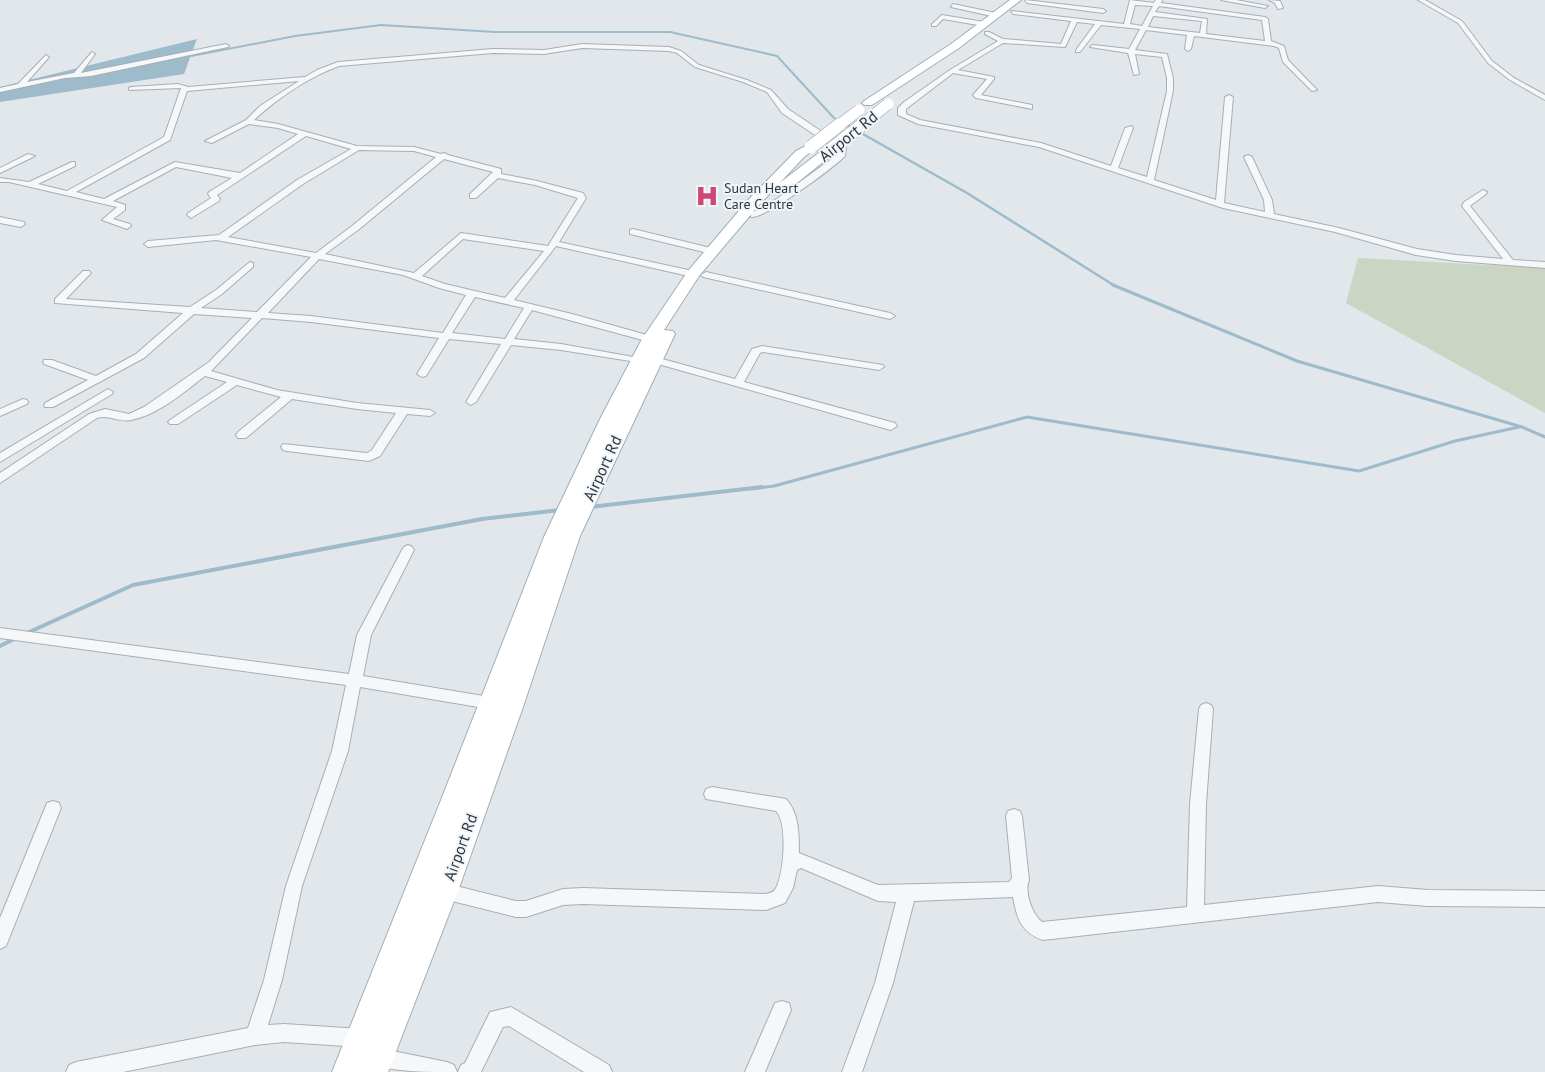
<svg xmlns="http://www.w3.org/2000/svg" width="1545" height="1072" font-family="'PT Sans',sans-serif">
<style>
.green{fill:#cbd5c3}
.water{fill:#9dbbcb}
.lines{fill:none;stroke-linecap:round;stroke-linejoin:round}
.stream-far3{stroke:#9dbbcb;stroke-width:2}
.stream-far2{stroke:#9dbbcb;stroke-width:2.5}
.stream-far1{stroke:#9dbbcb;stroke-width:3}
.stream{stroke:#9dbbcb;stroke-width:4}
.minor-casing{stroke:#a7afb5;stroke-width:2}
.primary-casing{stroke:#a1aeb6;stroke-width:2}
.minor{fill:#f5f7f9;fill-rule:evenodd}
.primary{fill:#fff;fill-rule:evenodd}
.primary-bridge-far1-casing{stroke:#a1aeb6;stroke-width:12;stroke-linecap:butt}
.primary-bridge-casing{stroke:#a1aeb6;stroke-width:14;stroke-linecap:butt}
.primary-bridge-far1{stroke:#fff;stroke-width:11}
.primary-bridge{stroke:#fff;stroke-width:13}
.labels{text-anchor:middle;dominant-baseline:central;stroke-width:4;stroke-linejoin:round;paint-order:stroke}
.far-poi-label{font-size:14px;fill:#2a3743;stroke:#f2f5f8;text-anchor:start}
.street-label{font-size:16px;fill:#2a3743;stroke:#f2f5f8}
</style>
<rect width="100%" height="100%" fill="#e2e7eb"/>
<path class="green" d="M1358 258 1545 268V413L1346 303Z"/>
<path class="water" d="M197 39 184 74 0 102V87Z"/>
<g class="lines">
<path class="stream-far3" d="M186 57 295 36 381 25 495 32H670L777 56 834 118 849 126"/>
<path class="stream-far2" d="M847 125 967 193 1115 286"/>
<g class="stream-far1">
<path d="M1113 285 1297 361 1522 427 1545 437"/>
<path d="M751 489 774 486 1027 417 1359 471 1455 441 1519 427"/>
</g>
<g class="stream">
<path d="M590 507 762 487"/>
<path d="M27 633 133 585 482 519 560 510"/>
<path d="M0 646 16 638"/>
</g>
<defs>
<g id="minor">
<path d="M1025 0 1103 9 1106 11 1103 13 1027 3Z"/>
<path d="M1130 0 1154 3 1156 0H1162L1161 3 1265 17 1268 19 1271 41 1284 46 1288 60 1317 90 1312 91 1283 62 1279 48 1274 46 1194 36 1191 49 1188 51 1185 49 1187 35 1146 30 1135 50 1167 54 1173 78V91L1154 180 1216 200 1225 97 1229 95 1233 97 1224 203 1265 212 1264 200 1244 157 1248 155 1252 157 1272 200 1274 214 1339 228 1417 249 1456 255 1503 259 1462 206 1464 202 1483 190 1487 192 1486 194 1470 206 1513 260 1545 262V268L1456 261 1416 255 1335 232 1223 208 1039 147 918 124 898 115V108L904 102 950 70 998 41 985 34V32H989L1003 39 1061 44 1071 21 1013 14 1011 11 1124 24ZM1135 5 1153 6 1142 26 1130 24ZM1159 6 1262 20 1265 41 1206 34 1207 19 1155 12ZM1153 16 1202 21 1200 33 1148 27ZM1077 22 1095 24 1076 50V52H1080L1101 25 1140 29 1129 49 1093 45 1090 47 1128 53 1134 75 1139 74 1135 54 1162 57 1167 78V91L1147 177 1118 168 1133 128 1132 126 1125 128 1111 166 1041 143 920 120 906 114V109L953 73 987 79 973 95 976 98 1032 109V105L981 95 994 79V77L958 70 1003 43 1065 47Z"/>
<path d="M1221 0H1236L1268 6 1265 8Z"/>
<path d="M1269 0 1280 1 1283 8 1278 9 1275 3Z"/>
<path d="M1418 0H1425L1462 21 1492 61 1514 78 1545 95V100L1510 80 1488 63 1458 23Z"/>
<path d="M953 4 996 13 999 15 996 17 951 7Z"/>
<path d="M942 15 984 22 987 24 984 26 943 19 936 26H932V24Z"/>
<path d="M226 44 229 46 228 47 91 76 65 78 0 92V88L18 84 46 55 49 57 27 82 74 73 92 52 95 54 81 73Z"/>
<path d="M582 44 669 47 681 51 699 65 747 80 771 90 788 109 846 148 845 156C833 168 765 219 751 217V213L771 203 837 155 839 151 782 113 767 92 743 82 695 67 677 53 669 51 582 48 544 54 493 53 339 66C309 77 278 98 254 120L278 124 357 146 414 147 441 154 444 153 448 155 501 169V174L537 181 583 193 586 198 559 242 693 271 698 274 693 277 556 246 514 300 572 314 654 337 655 339 650 342 532 310 514 339 561 344 639 358 643 359 644 361 643 363 561 350 511 345 476 402 471 405 466 402 501 344 449 339 426 376 422 377 417 374 439 338 311 322 262 318 211 371 277 390 357 403 430 410 435 413 430 416 407 414 380 456 369 461 287 451 283 450 281 447 283 444 367 453 372 450 396 413 357 409 292 399 246 438H238L236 435 238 432 281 397 237 385 178 424H170L168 422 170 420 227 382 205 376C184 392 158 415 131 420 119 423 109 414 97 418L0 483V473L89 414 105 409 129 414 144 407 209 362 252 318 194 314 144 358 53 407H45L44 405 45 403 88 380 44 364 43 362 44 360H52L96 376 136 354 183 313 55 303V299L83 271H89L91 273 66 299 190 307 216 290 250 262 253 263V267L222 294 201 308 257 312 311 257 216 240 148 247 144 244 148 241 219 235 297 180 351 149 306 136 217 195 220 199 219 201 191 218 187 215 188 213 211 198 208 194 209 192 232 178 176 167 113 201 125 205V210L113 219 130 224 131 226 127 229 102 220 117 207 9 182H0V178L29 182 72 162H75V166L38 184 67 191 164 137 181 88 129 90V88L131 87 178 84 188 87 305 77 317 70 338 62 493 49 544 50ZM299 81 260 106 246 120 205 141 212 143 249 124 278 128 298 134 240 173 175 162 104 199 76 192 170 140 187 91ZM359 150 414 151 436 157 352 226 316 253 228 237 303 184ZM444 159 493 172 470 194V198H476L498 178 535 185 578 198 548 246 461 233 414 273 325 254 358 230ZM463 239 544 251 505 298 445 284 422 276ZM319 259 403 275 439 288 466 295 443 333 311 316 268 313ZM475 297 524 308 505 339 452 333Z"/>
<path d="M28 154 35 156 0 173V168Z"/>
<path d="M0 217 24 222 25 224 21 227 0 223Z"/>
<path d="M633 229 715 249 716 251 712 254 630 234V230Z"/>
<path d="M706 272 890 313 895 316 890 319 703 277 701 275Z"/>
<path d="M762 346 883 365 884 367 879 370 763 352 760 353 744 382 895 423 897 426 891 430 887 429 651 362 650 360 655 357 735 379 752 349Z"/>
<path d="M108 389 113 392 112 394 0 462V453Z"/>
<path d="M23 399 27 400 28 402 27 404 0 416V409Z"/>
<path d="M408 545 412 547 414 550 371 635 363 676 496 698 501 700 503 704 501 708 496 710 360 687 348 751 302 886 282 980 268 1025 284 1024 361 1029 368 1031 370 1038 368 1045 361 1047 284 1042 255 1045 123 1072H66L69 1065 76 1062 248 1028 264 980 286 886 332 751 346 685 0 638V628L349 674 357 635 402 550 404 547Z"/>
<path d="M1206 703 1211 705 1213 709 1206 804 1204 905 1378 886 1428 890 1545 891V907L1428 906 1378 902 1043 940C1021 932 1017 919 1013 897L914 901 893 983 862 1072H842L875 983 896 902 878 901 801 868 797 870 793 888 785 903 766 910 583 904 563 905 526 917H516L444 899 438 897 436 891 438 885 444 883 516 901H526L563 889 583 888 766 894C770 893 774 892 776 888 784 873 788 823 776 811L706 799 704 794 706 789 712 787 786 799C799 813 799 834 799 853L878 885 1009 882 1012 878 1006 816 1008 811 1014 809 1020 811 1022 816 1029 880C1024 892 1032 914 1042 922L1187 907 1190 804 1199 709 1201 705Z"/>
<path d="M53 801 59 803 61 808 6 946 0 949V918L45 808 47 803Z"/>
<path d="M782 1001 789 1003 791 1010 765 1072H745L775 1003Z"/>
<path d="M511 1007 609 1065 612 1072H584L509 1026 503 1027 481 1072H458L461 1065 465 1063 490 1012Z"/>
<path d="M378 1048 447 1062 454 1065 457 1072C428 1072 398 1072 371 1065L368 1058 371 1051Z"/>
</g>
<g id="primary">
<path d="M1010 0H1021L959 48 872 105H864L862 103 864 101 951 44Z"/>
<path d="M811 143 815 144 817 147 804 157 759 205 699 276 664 330 673 331 675 334 580 536 523 707 458 891 388 1072H332L441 800 544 537 600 419 642 339 688 271 749 199 796 151Z"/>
<path d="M829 147 833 148 835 151 833 154 787 191H777L775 188 777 185 825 148Z"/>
</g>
</defs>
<use href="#minor" class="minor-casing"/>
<use href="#primary" class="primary-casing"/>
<use href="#minor" class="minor"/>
<use href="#primary" class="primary"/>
<defs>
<g id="primary-bridge-far1">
<path d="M838 126 859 110"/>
<path d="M860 126 888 104"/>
</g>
<g id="primary-bridge">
<path d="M811 147 839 125"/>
<path d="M829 151 862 125"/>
</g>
</defs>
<use href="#primary-bridge-far1" class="primary-bridge-far1-casing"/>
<use href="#primary-bridge" class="primary-bridge-casing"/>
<use href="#primary-bridge-far1" class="primary-bridge-far1"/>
<use href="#primary-bridge" class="primary-bridge"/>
</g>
<defs>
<symbol id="hospital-bare" viewBox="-9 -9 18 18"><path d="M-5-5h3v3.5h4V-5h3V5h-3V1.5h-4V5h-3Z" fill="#cf4774" stroke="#f2f5f8" stroke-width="2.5" paint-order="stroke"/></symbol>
</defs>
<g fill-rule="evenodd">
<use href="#hospital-bare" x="691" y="180" width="32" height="32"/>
</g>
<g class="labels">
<g class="far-poi-label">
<text x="724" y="188">Sudan Heart<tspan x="724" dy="16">Care Centre</tspan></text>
</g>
<g class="street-label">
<text transform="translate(848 136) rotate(-39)">Airport Rd</text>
<text transform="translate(602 468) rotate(-65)">Airport Rd</text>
<text transform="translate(460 847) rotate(-70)">Airport Rd</text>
</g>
</g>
</svg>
